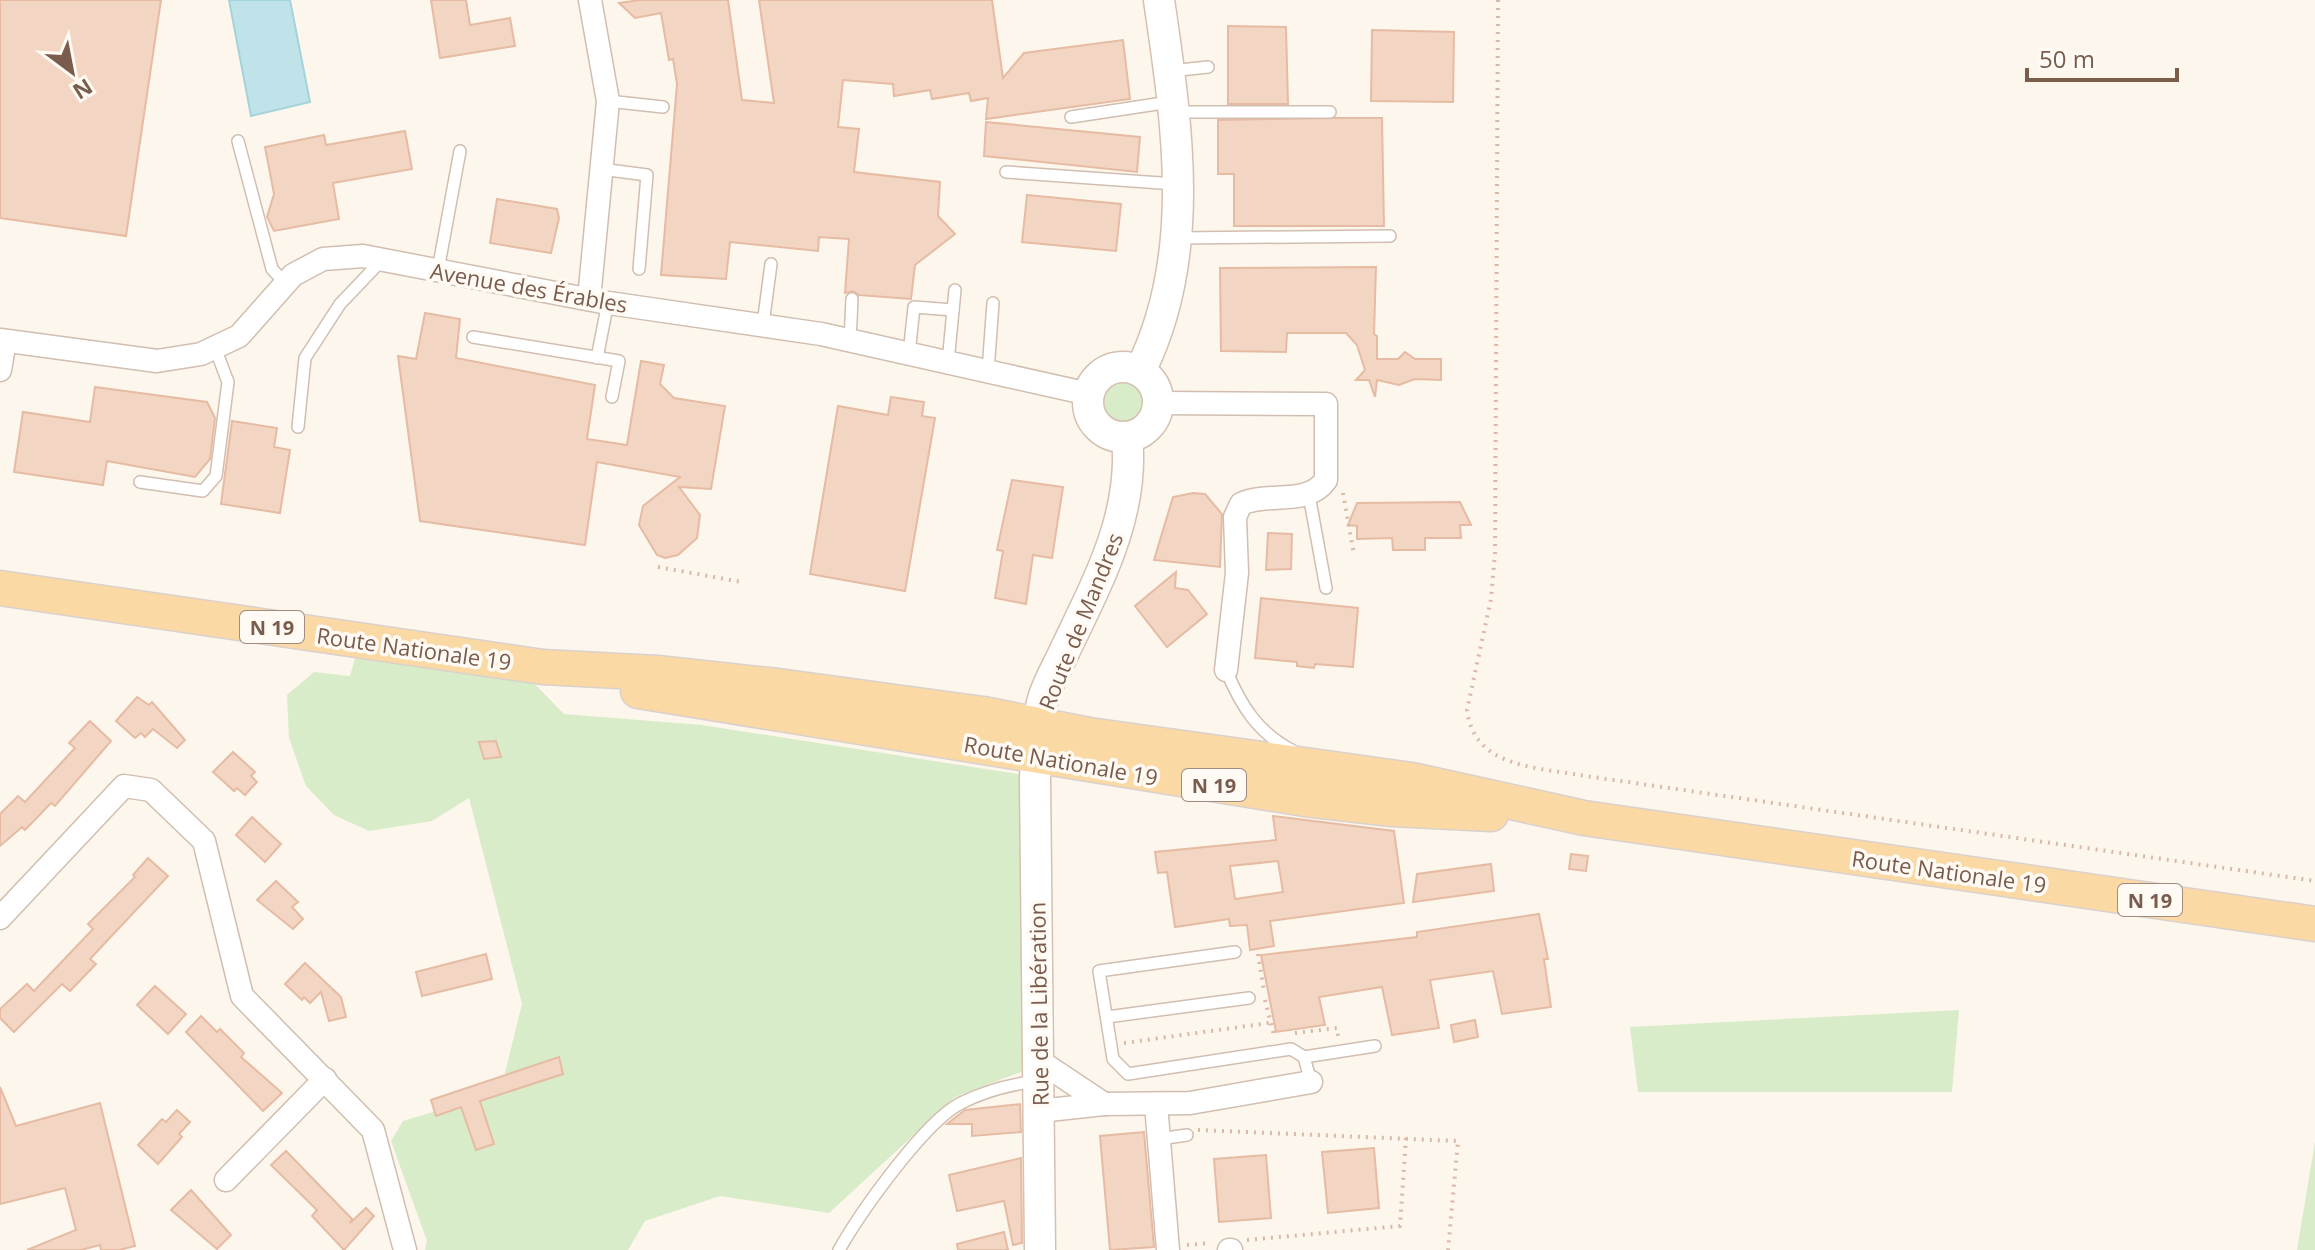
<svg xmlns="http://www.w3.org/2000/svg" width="2315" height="1250" font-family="'Open Sans',sans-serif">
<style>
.green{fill:#d8ecc9}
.water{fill:#bfe3e8;stroke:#a5d3da;stroke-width:2}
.building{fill:#f3d5c3;stroke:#e6bba3;stroke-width:2;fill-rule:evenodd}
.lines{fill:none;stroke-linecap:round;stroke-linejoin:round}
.lane-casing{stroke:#d1beb0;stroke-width:14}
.street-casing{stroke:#d1beb0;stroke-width:25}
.secondary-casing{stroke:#d6c0b0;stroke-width:33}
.primary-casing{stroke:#dad1cd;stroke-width:37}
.path{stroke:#d9b8a5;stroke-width:4;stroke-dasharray:2 6;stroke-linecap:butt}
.lane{stroke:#fff;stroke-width:11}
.street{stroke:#fff;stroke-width:22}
.secondary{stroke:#fff;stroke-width:30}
.primary{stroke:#fbd9a5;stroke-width:34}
.labels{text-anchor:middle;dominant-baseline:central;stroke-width:7;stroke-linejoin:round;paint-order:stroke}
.shield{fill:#fffaf3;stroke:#a28b7f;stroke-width:2}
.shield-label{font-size:20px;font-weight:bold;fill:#7a5c4d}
.street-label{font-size:22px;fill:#7a5c4d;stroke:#fffaf3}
</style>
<rect width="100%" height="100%" fill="#fdf6ec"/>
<g class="green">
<circle cx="1124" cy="403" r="20"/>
<path d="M357 651 519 668 564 714 702 725 1024 775 1023 1071 955 1097 829 1213 720 1196 645 1221 628 1250H425L427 1241 391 1141 403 1121 463 1103 503 1081 522 1004 469 798 432 821 369 831 334 815 306 786 289 738 287 695 314 672 350 676Z"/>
<path d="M1959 1010 1952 1092H1638L1630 1027Z"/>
<path d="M2315 1142V1250H2297Z"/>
</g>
<path class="water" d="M229 0H290L310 102 251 116Z"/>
<g class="building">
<path d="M0 0H161L126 236 0 218Z"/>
<path d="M431 0H466L470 25 510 18 515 46 440 58Z"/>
<path d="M640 0H728L742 100 774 103 759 0H992L1003 78 1024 53 1123 40 1130 99 986 119 988 98 971 101 969 93 932 99 930 90 894 96 893 84 843 80 838 127 859 129 854 172 940 182 938 216 955 234 915 265 911 299 859 295 853 291 845 293 849 239 819 237 818 251 730 242 726 279 661 275 677 84 673 59 669 60 661 13 635 18 619 3Z"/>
<path d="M1228 26 1286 27 1288 104H1228Z"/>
<path d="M1372 30 1454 32 1453 102 1371 101Z"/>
<path d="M1336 118H1382L1384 226H1234V174H1218V120Z"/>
<path d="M986 122 1140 137 1137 172 984 156Z"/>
<path d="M405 131 412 169 333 183 339 219 274 231 267 217 274 194 265 147 324 135 326 145Z"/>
<path d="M1027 195 1121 204 1116 251 1022 242Z"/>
<path d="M497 199 557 209 559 218 551 253 490 243Z"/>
<path d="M1376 267 1374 334 1377 336V359H1398L1405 352 1415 359H1441V380L1415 379 1399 385 1377 380 1375 397 1369 380H1356L1365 370 1357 345 1346 333H1287L1286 352 1221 351 1220 268Z"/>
<path d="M425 313 460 319 456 358 595 385 587 439 627 445 641 361 664 365 660 384 674 398 725 406 711 489 679 487 700 515 697 538 678 555 665 558 657 555 639 525 643 506 680 477 597 462 585 545 420 521 398 356 416 359Z"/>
<path d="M95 387 207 402 215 418 210 459 195 477 107 461 103 485 14 472 23 412 90 422Z"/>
<path d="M891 397 924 402 922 416 935 418 905 591 810 574 838 406 888 415Z"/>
<path d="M232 421 277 428 274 447 290 450 280 513 221 504Z"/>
<path d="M1012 480 1063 487 1052 558 1033 555 1026 604 995 598 1003 551 997 550Z"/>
<path d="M1193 493 1205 494 1222 514 1220 567 1154 560 1173 497Z"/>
<path d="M1460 502 1471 525H1460L1461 538H1425V550H1393L1392 538 1357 539V526L1348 525 1357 503Z"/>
<path d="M1268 533 1292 534 1291 569 1266 570Z"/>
<path d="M1176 572 1175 588 1188 590 1207 614 1167 647 1135 606Z"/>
<path d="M1261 598 1358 608 1353 667 1315 664 1314 668 1297 666V662L1255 658Z"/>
<path d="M137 697 149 705 152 702 185 740 177 748 153 729 145 737 141 733 135 738 116 721Z"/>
<path d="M90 721 111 741 55 806 51 803 25 830 22 827 0 846V814L18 796 25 802 75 748 69 743Z"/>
<path d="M496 741 501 757 484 759 479 742Z"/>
<path d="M233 752 255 772 251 776 257 782 245 795 237 788 234 791 213 772Z"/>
<path d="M1273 816 1394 831 1404 903 1270 921 1274 946 1250 950 1247 925 1230 926 1229 919 1175 927 1167 872 1158 873 1155 852 1276 840ZM1278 861 1283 892 1235 899 1230 866Z"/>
<path d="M252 817 281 844 265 862 236 835Z"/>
<path d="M1571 854 1588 856 1586 871 1569 869Z"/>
<path d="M148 858 168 876 90 959 96 964 70 991 62 984 14 1032 0 1018V1009L27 984 34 991 93 929 88 924 135 877 133 875Z"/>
<path d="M1491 864 1494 891 1413 902 1417 874Z"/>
<path d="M276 881 298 902 292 907 303 919 293 929 257 900Z"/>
<path d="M1539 914 1548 959H1544L1551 1007 1502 1014 1493 971 1430 980 1439 1028 1392 1035 1382 987 1319 997 1325 1025 1276 1032 1261 955 1417 937V932Z"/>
<path d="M486 954 492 979 422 996 416 972Z"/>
<path d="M305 963 341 997 346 1017 329 1021 321 992 310 1003 304 997 302 1000 285 984Z"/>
<path d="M155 986 186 1014 168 1034 137 1005Z"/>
<path d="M201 1016 217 1032 220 1029 244 1053 241 1057 282 1093 263 1111 186 1032Z"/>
<path d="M1475 1020 1478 1037 1454 1042 1451 1025Z"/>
<path d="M559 1057 563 1074 480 1101 494 1144 476 1150 461 1107 436 1116 431 1100Z"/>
<path d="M0 1087 16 1126 100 1103 135 1246 119 1250H101L100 1245 81 1250H27L76 1230 65 1188 0 1204Z"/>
<path d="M1020 1104 1021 1132 972 1136V1124H947L965 1110Z"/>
<path d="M177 1110 190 1122 179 1134 182 1137 158 1164 138 1145 162 1119 166 1122Z"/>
<path d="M1144 1132 1154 1247 1110 1250 1100 1136Z"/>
<path d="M1374 1148 1379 1208 1328 1213 1322 1152Z"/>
<path d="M286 1151 352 1219 350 1223 366 1208 374 1216 344 1250 312 1216 317 1210 271 1165Z"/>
<path d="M1266 1155 1271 1218 1219 1222 1214 1159Z"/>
<path d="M1021 1158 1022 1243 1013 1245 1004 1201 957 1211 949 1175Z"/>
<path d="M191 1190 231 1235 217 1249 171 1210Z"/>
<path d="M1004 1232 1008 1250H958L957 1244Z"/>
</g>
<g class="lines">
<defs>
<g id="lane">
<path d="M1170 71 1208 67"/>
<path d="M608 101 663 107"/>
<path d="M1176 112H1330"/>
<path d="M1071 117 1170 102"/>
<path d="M238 141 272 269 286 284"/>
<path d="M601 169 647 175 639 269"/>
<path d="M1006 172 1175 184"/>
<path d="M1179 238 1390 236"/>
<path d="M438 270 460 151"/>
<path d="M763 324 771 264"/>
<path d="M473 337 619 361 612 397"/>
<path d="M850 341 852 299"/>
<path d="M909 354 914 307 953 310"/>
<path d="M597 358 608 302"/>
<path d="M948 362 955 290"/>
<path d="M988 371 993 303"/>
<path d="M298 427 305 358 340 304 382 260"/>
<path d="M140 482 203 491 216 476 228 382 215 348"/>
<path d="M1309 495 1326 588"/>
<path d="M1226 670C1241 706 1258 733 1293 751"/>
<path d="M1235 952 1099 971 1113 1059 1128 1074 1291 1049 1304 1057 1311 1082"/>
<path d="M1107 1017 1249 998"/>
<path d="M1304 1057 1375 1046"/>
<path d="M1159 1139 1187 1135"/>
<path d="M839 1250C860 1213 924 1122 961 1103 985 1091 1011 1084 1038 1081"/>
</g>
<g id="street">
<path d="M589 299 608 101 590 0"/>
<path d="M0 340 157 361 201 354 239 336 293 275 323 259 363 256 602 302 821 334 1089 394"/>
<path d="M0 370 5 341"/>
<path d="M1159 403 1326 404V480C1307 507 1268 491 1241 504L1235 517 1237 573 1226 670"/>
<path d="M0 918 124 786 151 790 204 841 242 996 373 1130 405 1250"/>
<path d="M1038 1060 1104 1104"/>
<path d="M1156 1104 1168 1250"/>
<path d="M1039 1111 1104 1104 1190 1103 1311 1082"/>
<path d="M226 1180 325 1079"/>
<path d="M1229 1250H1231"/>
</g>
<g id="secondary">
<circle cx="1123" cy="402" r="35"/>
<path d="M1140 371C1198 256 1177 123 1159 0"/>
<path d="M1040 1250 1035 779C1037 752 1036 724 1043 699 1048 682 1059 664 1066 648 1098 581 1135 514 1127 437"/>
</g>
<g id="primary">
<path d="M0 588 543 667 657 673 778 686 983 714 1089 735 1412 780 1584 818 2315 924"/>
<path d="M638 691 1305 799 1392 809 1491 814"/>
</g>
</defs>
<use href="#lane" class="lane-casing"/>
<use href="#street" class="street-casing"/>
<use href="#secondary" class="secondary-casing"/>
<use href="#primary" class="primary-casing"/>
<g class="path">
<path d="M1498 0 1495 553 1491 599 1467 710C1474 767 1534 767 1579 775L2315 881"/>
<path d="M1343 493 1354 555"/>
<path d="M658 567 742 582"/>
<path d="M1258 954 1264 991"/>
<path d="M1265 1000 1274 1035"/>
<path d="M1295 1033 1337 1028 1338 1036"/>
<path d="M1124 1043 1269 1023"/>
<path d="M1198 1130 1458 1141 1448 1250"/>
<path d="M1247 1240 1400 1226 1406 1138"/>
<path d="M1187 1245 1210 1243"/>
</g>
<use href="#lane" class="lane"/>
<use href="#street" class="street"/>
<use href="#secondary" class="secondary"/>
<use href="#primary" class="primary"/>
</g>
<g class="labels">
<g class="shield">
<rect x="240" y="611" width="64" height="32" rx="6"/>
<rect x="1182" y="769" width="64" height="32" rx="6"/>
<rect x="2118" y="884" width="64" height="32" rx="6"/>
</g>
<g class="shield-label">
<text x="272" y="627">N 19</text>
<text x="1214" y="785">N 19</text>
<text x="2150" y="900">N 19</text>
</g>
<g class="street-label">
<text transform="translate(529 287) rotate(10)">Avenue des Érables</text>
<text transform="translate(1080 621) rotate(-68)">Route de Mandres</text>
<text transform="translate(414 648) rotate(8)">Route Nationale 19</text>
<text transform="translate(1061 760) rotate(10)">Route Nationale 19</text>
<text transform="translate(1949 871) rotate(8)">Route Nationale 19</text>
<text transform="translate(1038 1004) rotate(-91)">Rue de la Libération</text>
</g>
</g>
<g transform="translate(72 72) rotate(148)" stroke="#fffaf3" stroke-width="6" paint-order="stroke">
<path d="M0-6L14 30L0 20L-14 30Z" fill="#7a5c4d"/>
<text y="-12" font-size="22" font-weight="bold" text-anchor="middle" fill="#7a5c4d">N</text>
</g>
<path d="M2027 68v12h150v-12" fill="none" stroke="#7a5c4d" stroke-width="4"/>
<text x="2039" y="68" font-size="24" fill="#7a5c4d" stroke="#fffaf3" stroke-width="6" paint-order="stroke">50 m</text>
</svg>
